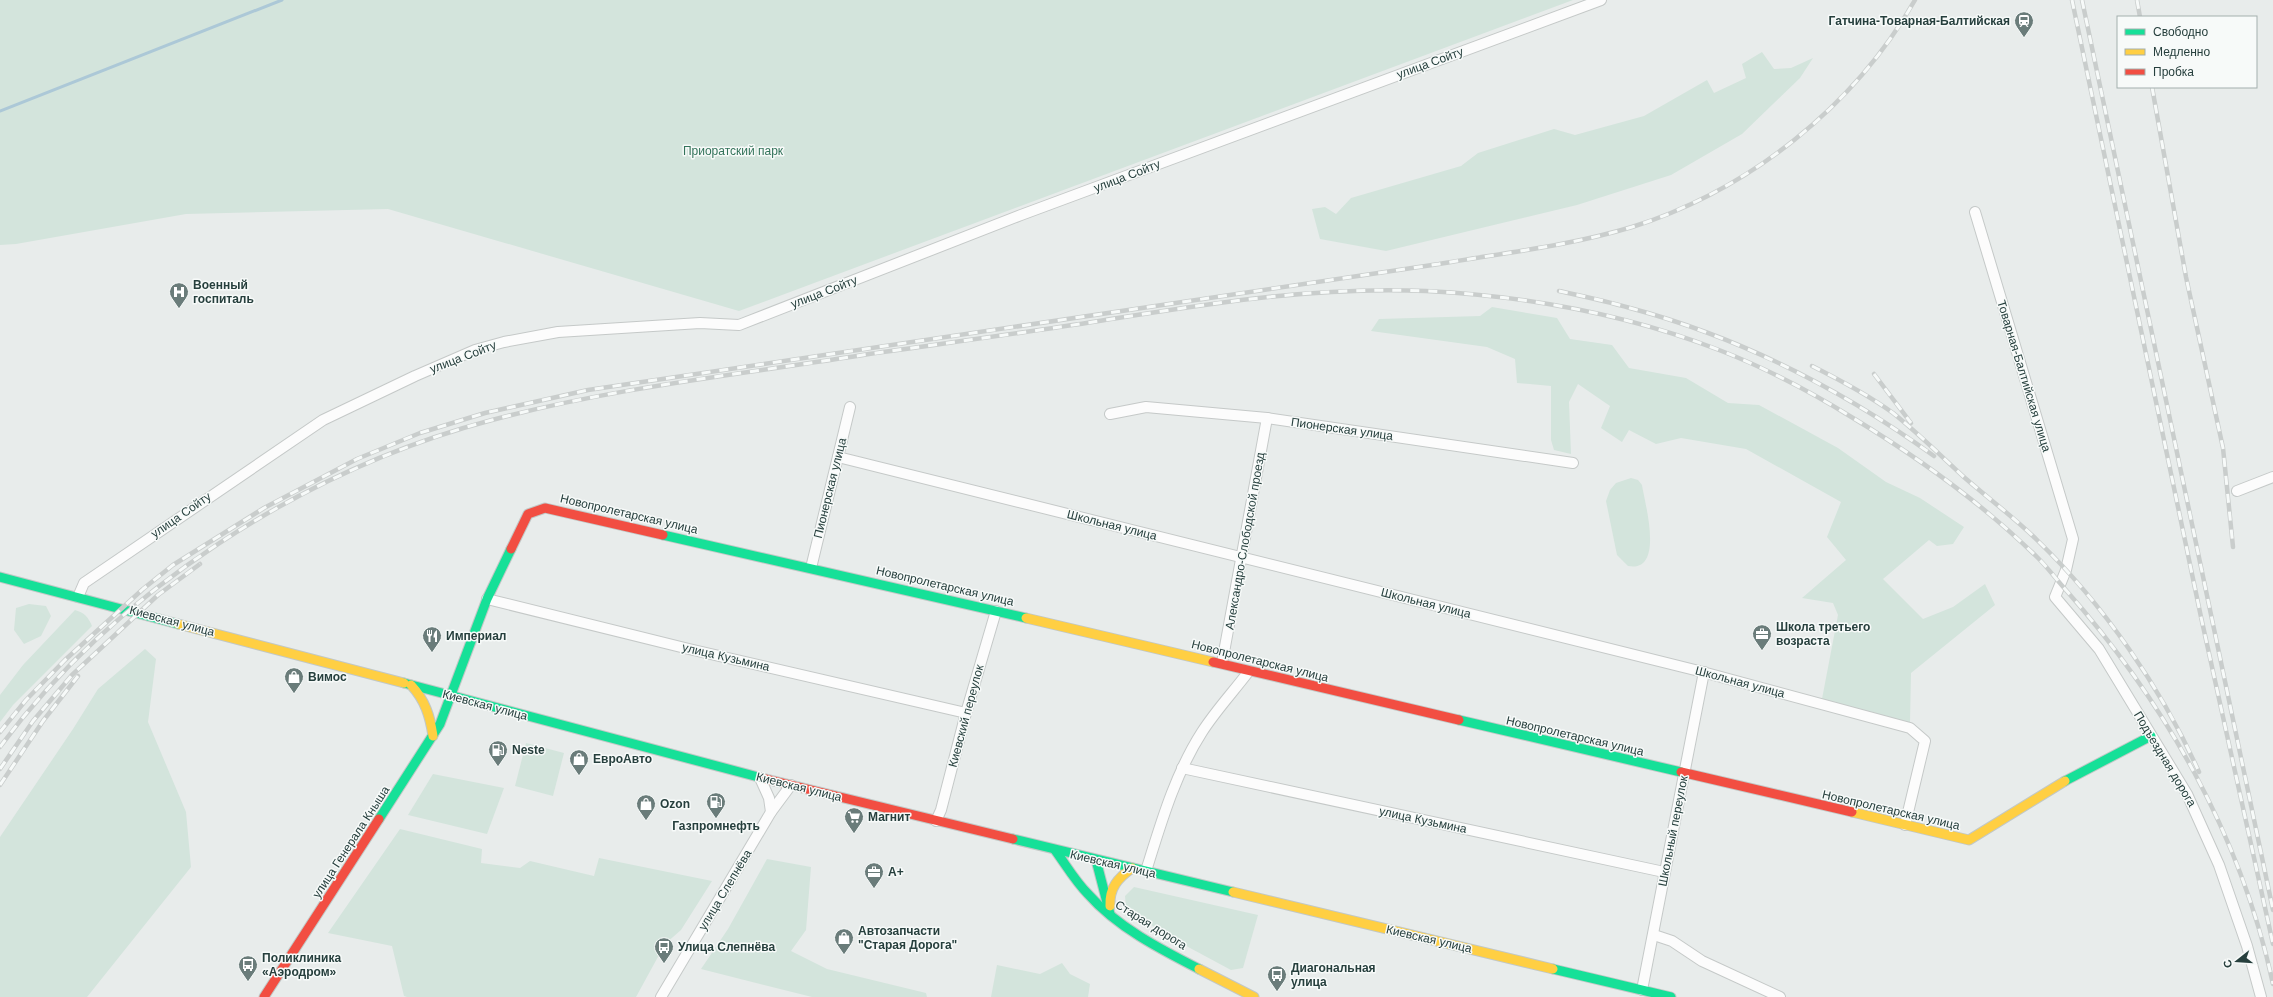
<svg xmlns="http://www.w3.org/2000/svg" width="2273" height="997" font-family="Arial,sans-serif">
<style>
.green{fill:#d3e4dc}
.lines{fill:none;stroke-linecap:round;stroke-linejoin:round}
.stream{stroke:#acc8d7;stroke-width:3}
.street-casing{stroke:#c5c9c8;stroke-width:12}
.fast-casing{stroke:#c2c8c6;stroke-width:11}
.slow-casing{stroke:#c2c8c6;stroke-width:11}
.jam-casing{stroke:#c2c8c6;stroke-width:11}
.street{stroke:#fcfcfc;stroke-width:10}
.fast{stroke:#16e098;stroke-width:9}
.slow{stroke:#ffcf43;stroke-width:9}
.jam{stroke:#f24e42;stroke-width:9}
.rail-casing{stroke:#c9cdcc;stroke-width:4.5}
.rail{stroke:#f7faf9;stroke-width:3;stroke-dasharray:9;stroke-linecap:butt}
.labels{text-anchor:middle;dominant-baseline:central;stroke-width:3;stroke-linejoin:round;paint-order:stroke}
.poi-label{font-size:12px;font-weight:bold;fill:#263f3d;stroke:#f7faf9;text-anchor:start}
.street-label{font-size:12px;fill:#263f3d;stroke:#f7faf9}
.park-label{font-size:12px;fill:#33735a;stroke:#f7faf9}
</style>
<rect width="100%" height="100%" fill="#e8eceb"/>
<g class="green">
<path d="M0 0H1573L739 311 388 209 186 214 16 244 0 245Z"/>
<path d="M1762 52 1774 69 1791 68 1813 58 1800 78 1742 134 1671 175 1577 205 1386 251 1320 239 1312 209 1325 207 1336 214 1351 198 1461 166 1478 153 1554 129 1575 135 1644 116 1707 80 1714 93 1746 78 1742 64Z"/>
<path d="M1492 307 1557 318 1570 339 1612 345 1629 368 1686 378 1728 403 1759 405 1838 448 1886 482 1920 498 1964 527 1953 544 1937 546 1929 540 1883 579 1923 619 1953 607 1985 584 1995 605 1911 673 1910 723 1822 699 1838 615 1833 603 1802 598 1846 560 1827 537 1841 502 1746 449 1681 438 1656 444 1629 430 1622 442 1601 428 1610 406 1578 384 1569 402 1571 454 1554 450 1551 440V386L1517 383 1515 359 1487 347 1371 331 1379 319 1480 316Z"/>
<path d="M1631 478 1638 480 1642 485C1645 504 1665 573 1628 566L1617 555 1606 501 1610 490 1616 483Z"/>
<path d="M29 604 46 606 51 616 41 636 24 644 14 630 16 608Z"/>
<path d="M75 610C85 613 88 617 92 626L13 705 0 722V695L23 665Z"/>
<path d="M145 649 156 659 148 722 186 812 191 867 87 997H0V837L73 729 98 689Z"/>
<path d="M526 743 564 753 553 796 515 786Z"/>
<path d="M433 774 504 788 487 834 408 815Z"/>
<path d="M400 829 482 849 481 863 520 868 530 861 594 876 599 858 712 881 681 930 665 944 636 997H407L404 996 392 946 328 933Z"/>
<path d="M767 859 811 867 806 930 791 951 827 969 926 993 927 997H812L701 969 728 929Z"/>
<path d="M1134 887 1258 915 1243 968 1231 970 1164 934 1126 907 1125 896Z"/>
<path d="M1062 963 1070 974 1090 984 1088 997H991L997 965 1040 974Z"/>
</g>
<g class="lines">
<path class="stream" d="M0 111 282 0"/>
<defs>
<g id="street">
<path d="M1975 212 2073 539 2066 570 2055 597 2099 649 2187 794 2219 865 2247 946 2261 997"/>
<path d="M1110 414 1146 407 1267 418 1573 463"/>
<path d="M838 457 1699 671 1910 728 1925 741 1905 825"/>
<path d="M2237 491 2273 477"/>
<path d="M811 568 850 407"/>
<path d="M78 597 84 583 323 420 415 376 475 350 504 342 558 332 700 323 739 325 1021 215 1601 0"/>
<path d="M487 599 689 649 966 713"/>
<path d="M1222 663 1267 418"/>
<path d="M1182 768 1664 872"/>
<path d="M760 778 769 798 771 812"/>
<path d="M936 821 941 810 966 713 996 611"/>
<path d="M1146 871C1161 823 1175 774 1202 732 1216 710 1234 691 1249 671"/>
<path d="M1654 935 1672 941 1702 961 1780 997"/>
<path d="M1642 990 1704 672"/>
<path d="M661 997 771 812 791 785"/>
</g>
<g id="fast">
<path d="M663 535 1026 618"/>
<path d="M0 577 178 624"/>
<path d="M404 683 762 778"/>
<path d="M1459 720 1681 772"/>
<path d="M2065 781 2151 736"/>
<path d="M379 819 440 724 487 599 511 549"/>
<path d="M1013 839 1233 892"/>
<path d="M1055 850C1066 865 1075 881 1088 894 1117 927 1160 949 1199 969"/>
<path d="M1096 860 1110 914"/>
<path d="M1553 969 1671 997"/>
</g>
<g id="slow">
<path d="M1026 618 1213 662"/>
<path d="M178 624 404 683"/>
<path d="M411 685C425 700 430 716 433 736"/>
<path d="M1852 812 1969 840 2065 781"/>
<path d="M1233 892 1553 969"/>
<path d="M1110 906C1109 888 1118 878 1132 868"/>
<path d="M1199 969 1254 997"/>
</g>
<g id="jam">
<path d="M511 549 528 514 545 508 663 535"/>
<path d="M1213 662 1459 720"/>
<path d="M1681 772 1852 812"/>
<path d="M762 778 1013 839"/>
<path d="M264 997 379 819"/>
</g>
</defs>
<use href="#street" class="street-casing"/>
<use href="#fast" class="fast-casing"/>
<use href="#slow" class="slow-casing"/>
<use href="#jam" class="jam-casing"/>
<use href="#street" class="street"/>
<use href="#fast" class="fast"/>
<use href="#slow" class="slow"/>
<use href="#jam" class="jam"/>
<defs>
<g id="rail">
<path d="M2072 0 2201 617 2273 944"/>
<path d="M2082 0 2273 910"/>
<path d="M2137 0 2140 17"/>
<path d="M2152 87 2186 277 2223 448 2233 547"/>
<path d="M1559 291C1582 296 1606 301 1630 308 1739 337 1843 390 1934 456"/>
<path d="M1812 366C1840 380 1868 395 1893 413 1918 433 1941 456 1965 478 1989 499 2015 518 2038 541 2103 604 2162 689 2199 772"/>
<path d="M1874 374 1911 423"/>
<path d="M0 732 26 700 65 660 143 589 173 565 264 508 357 459 420 433 485 413 588 390 1439 264C1503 253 1569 246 1632 227 1749 190 1854 107 1915 0"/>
<path d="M0 747C115 591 305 469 492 420 616 387 744 374 869 354 946 343 1023 333 1099 321 1208 304 1315 286 1426 291 1526 296 1626 314 1719 350 1766 368 1811 392 1853 418 1919 458 1983 504 2038 558 2048 568 2056 579 2065 589 2165 702 2241 835 2273 984"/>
<path d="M0 769 33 721 72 675 158 595 200 564"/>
<path d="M0 785 43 721 78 676"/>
</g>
</defs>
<use href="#rail" class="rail-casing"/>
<use href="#rail" class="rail"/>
</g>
<defs>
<symbol id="station-pin" viewBox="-11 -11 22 30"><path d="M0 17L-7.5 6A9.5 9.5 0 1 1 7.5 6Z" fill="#6a7c7a" stroke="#f7faf9"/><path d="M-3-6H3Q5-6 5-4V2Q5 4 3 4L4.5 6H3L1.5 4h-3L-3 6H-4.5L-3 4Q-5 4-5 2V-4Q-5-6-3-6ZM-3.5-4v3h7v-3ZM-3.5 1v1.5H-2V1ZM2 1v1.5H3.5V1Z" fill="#fff"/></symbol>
<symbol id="hospital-pin" viewBox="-11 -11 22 30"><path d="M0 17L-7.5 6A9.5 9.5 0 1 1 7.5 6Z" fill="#6a7c7a" stroke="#f7faf9"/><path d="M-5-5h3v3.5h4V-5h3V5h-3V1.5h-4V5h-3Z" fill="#fff"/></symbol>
<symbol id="office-pin" viewBox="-11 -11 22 30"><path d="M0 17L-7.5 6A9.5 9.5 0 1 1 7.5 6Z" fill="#6a7c7a" stroke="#f7faf9"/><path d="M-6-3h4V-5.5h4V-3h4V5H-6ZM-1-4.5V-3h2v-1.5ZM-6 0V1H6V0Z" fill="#fff"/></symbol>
<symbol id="restaurant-pin" viewBox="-11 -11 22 30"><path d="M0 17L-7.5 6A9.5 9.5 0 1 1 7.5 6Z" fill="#6a7c7a" stroke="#f7faf9"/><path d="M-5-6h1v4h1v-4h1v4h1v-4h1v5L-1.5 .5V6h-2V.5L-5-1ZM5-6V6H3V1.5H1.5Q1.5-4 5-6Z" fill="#fff"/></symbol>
<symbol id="shop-pin" viewBox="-11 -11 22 30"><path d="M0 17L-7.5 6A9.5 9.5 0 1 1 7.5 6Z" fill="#6a7c7a" stroke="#f7faf9"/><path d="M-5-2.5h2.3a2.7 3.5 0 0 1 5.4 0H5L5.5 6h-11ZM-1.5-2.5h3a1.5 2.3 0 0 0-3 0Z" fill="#fff"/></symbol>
<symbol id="fuel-pin" viewBox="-11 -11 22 30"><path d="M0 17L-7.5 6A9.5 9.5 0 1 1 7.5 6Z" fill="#6a7c7a" stroke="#f7faf9"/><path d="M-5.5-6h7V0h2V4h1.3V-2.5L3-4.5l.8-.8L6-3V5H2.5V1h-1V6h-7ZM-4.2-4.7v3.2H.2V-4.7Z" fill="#fff"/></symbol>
<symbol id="supermarket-pin" viewBox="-11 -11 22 30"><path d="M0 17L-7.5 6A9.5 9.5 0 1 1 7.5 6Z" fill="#6a7c7a" stroke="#f7faf9"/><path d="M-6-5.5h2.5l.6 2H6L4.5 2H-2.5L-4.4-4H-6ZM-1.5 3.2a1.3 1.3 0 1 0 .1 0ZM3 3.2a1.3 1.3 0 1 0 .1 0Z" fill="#fff"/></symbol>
<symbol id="bus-pin" viewBox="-11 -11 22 30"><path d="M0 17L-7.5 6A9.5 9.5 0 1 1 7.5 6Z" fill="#6a7c7a" stroke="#f7faf9"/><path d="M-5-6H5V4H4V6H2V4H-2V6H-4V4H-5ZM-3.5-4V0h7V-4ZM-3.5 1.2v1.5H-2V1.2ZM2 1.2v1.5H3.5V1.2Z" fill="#fff"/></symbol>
</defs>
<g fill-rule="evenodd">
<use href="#station-pin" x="2013" y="10" width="22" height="30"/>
<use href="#hospital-pin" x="168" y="281" width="22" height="30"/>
<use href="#office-pin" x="1751" y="623" width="22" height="30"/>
<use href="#restaurant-pin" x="421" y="625" width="22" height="30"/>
<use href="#shop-pin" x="283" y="666" width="22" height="30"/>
<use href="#fuel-pin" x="487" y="739" width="22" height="30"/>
<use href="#shop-pin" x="568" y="748" width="22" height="30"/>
<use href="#fuel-pin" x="705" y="791" width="22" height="30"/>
<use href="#shop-pin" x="635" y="793" width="22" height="30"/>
<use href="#supermarket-pin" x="843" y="806" width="22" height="30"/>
<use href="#office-pin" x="863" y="861" width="22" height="30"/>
<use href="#shop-pin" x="833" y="927" width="22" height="30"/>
<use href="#bus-pin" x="653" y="936" width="22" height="30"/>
<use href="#bus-pin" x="237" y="954" width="22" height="30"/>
<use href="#bus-pin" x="1266" y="964" width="22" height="30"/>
</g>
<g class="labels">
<g class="poi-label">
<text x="2010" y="21" text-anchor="end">Гатчина-Товарная-Балтийская</text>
<text x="193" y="285">Военный<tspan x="193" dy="14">госпиталь</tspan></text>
<text x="1776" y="627">Школа третьего<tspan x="1776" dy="14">возраста</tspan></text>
<text x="446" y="636">Империал</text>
<text x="308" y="677">Вимос</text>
<text x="512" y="750">Neste</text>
<text x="593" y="759">ЕвроАвто</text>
<text x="660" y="804">Ozon</text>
<text x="868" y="817">Магнит</text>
<text x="716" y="826" text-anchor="middle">Газпромнефть</text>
<text x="888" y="872">А+</text>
<text x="858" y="931">Автозапчасти<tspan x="858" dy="14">"Старая Дорога"</tspan></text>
<text x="678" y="947">Улица Слепнёва</text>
<text x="262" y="958">Поликлиника<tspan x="262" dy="14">«Аэродром»</tspan></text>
<text x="1291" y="968">Диагональная<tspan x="1291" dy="14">улица</tspan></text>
</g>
<g class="street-label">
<text transform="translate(1430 63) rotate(-20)">улица Сойту</text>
<text transform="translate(1127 176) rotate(-21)">улица Сойту</text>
<text transform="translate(824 292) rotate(-21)">улица Сойту</text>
<text transform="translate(463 357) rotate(-21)">улица Сойту</text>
<text transform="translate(2024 376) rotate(73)">Товарная-Балтийская улица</text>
<text transform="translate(1342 429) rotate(8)">Пионерская улица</text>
<text transform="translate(830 488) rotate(-76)">Пионерская улица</text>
<text transform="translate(629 514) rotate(13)">Новопролетарская улица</text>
<text transform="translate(181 515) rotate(-35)">улица Сойту</text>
<text transform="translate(1112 525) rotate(14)">Школьная улица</text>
<text transform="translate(1245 541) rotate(-80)">Александро-Слободской проезд</text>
<text transform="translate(945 586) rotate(13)">Новопролетарская улица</text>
<text transform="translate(1426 603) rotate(14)">Школьная улица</text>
<text transform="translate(172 621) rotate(15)">Киевская улица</text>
<text transform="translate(726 657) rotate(13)">улица Кузьмина</text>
<text transform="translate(1260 661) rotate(14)">Новопролетарская улица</text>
<text transform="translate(1740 682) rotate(15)">Школьная улица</text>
<text transform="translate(485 705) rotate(15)">Киевская улица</text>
<text transform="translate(966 716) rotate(-75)">Киевский переулок</text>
<text transform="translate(1575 736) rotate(13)">Новопролетарская улица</text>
<text transform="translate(2165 759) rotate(59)">Подъездная дорога</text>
<text transform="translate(799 787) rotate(14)">Киевская улица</text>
<text transform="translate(1891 810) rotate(13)">Новопролетарская улица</text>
<text transform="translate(1423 820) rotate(12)">улица Кузьмина</text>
<text transform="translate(1673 831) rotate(-79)">Школьный переулок</text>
<text transform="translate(351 842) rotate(-57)">улица Генерала Кныша</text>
<text transform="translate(1113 864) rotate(13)">Киевская улица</text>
<text transform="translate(725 890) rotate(-59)">улица Слепнёва</text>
<text transform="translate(1151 925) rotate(32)">Старая дорога</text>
<text transform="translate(1429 939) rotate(13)">Киевская улица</text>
</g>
<g class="park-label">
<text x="733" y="151">Приоратский парк</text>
</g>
</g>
<rect x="2117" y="16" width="140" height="72" fill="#f7faf9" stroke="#a3afae"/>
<rect x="2125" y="29" width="20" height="6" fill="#16e098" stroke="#a3afae"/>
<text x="2153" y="36" font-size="12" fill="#263f3d">Свободно</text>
<rect x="2125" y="49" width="20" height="6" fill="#ffcf43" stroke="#a3afae"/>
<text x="2153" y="56" font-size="12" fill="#263f3d">Медленно</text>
<rect x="2125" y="69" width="20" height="6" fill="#f24e42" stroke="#a3afae"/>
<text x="2153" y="76" font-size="12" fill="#263f3d">Пробка</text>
<g transform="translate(2237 961) rotate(253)" stroke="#f7faf9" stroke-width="3" paint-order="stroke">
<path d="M0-3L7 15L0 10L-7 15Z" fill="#263f3d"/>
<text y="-6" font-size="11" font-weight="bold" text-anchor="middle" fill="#263f3d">С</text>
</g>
</svg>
